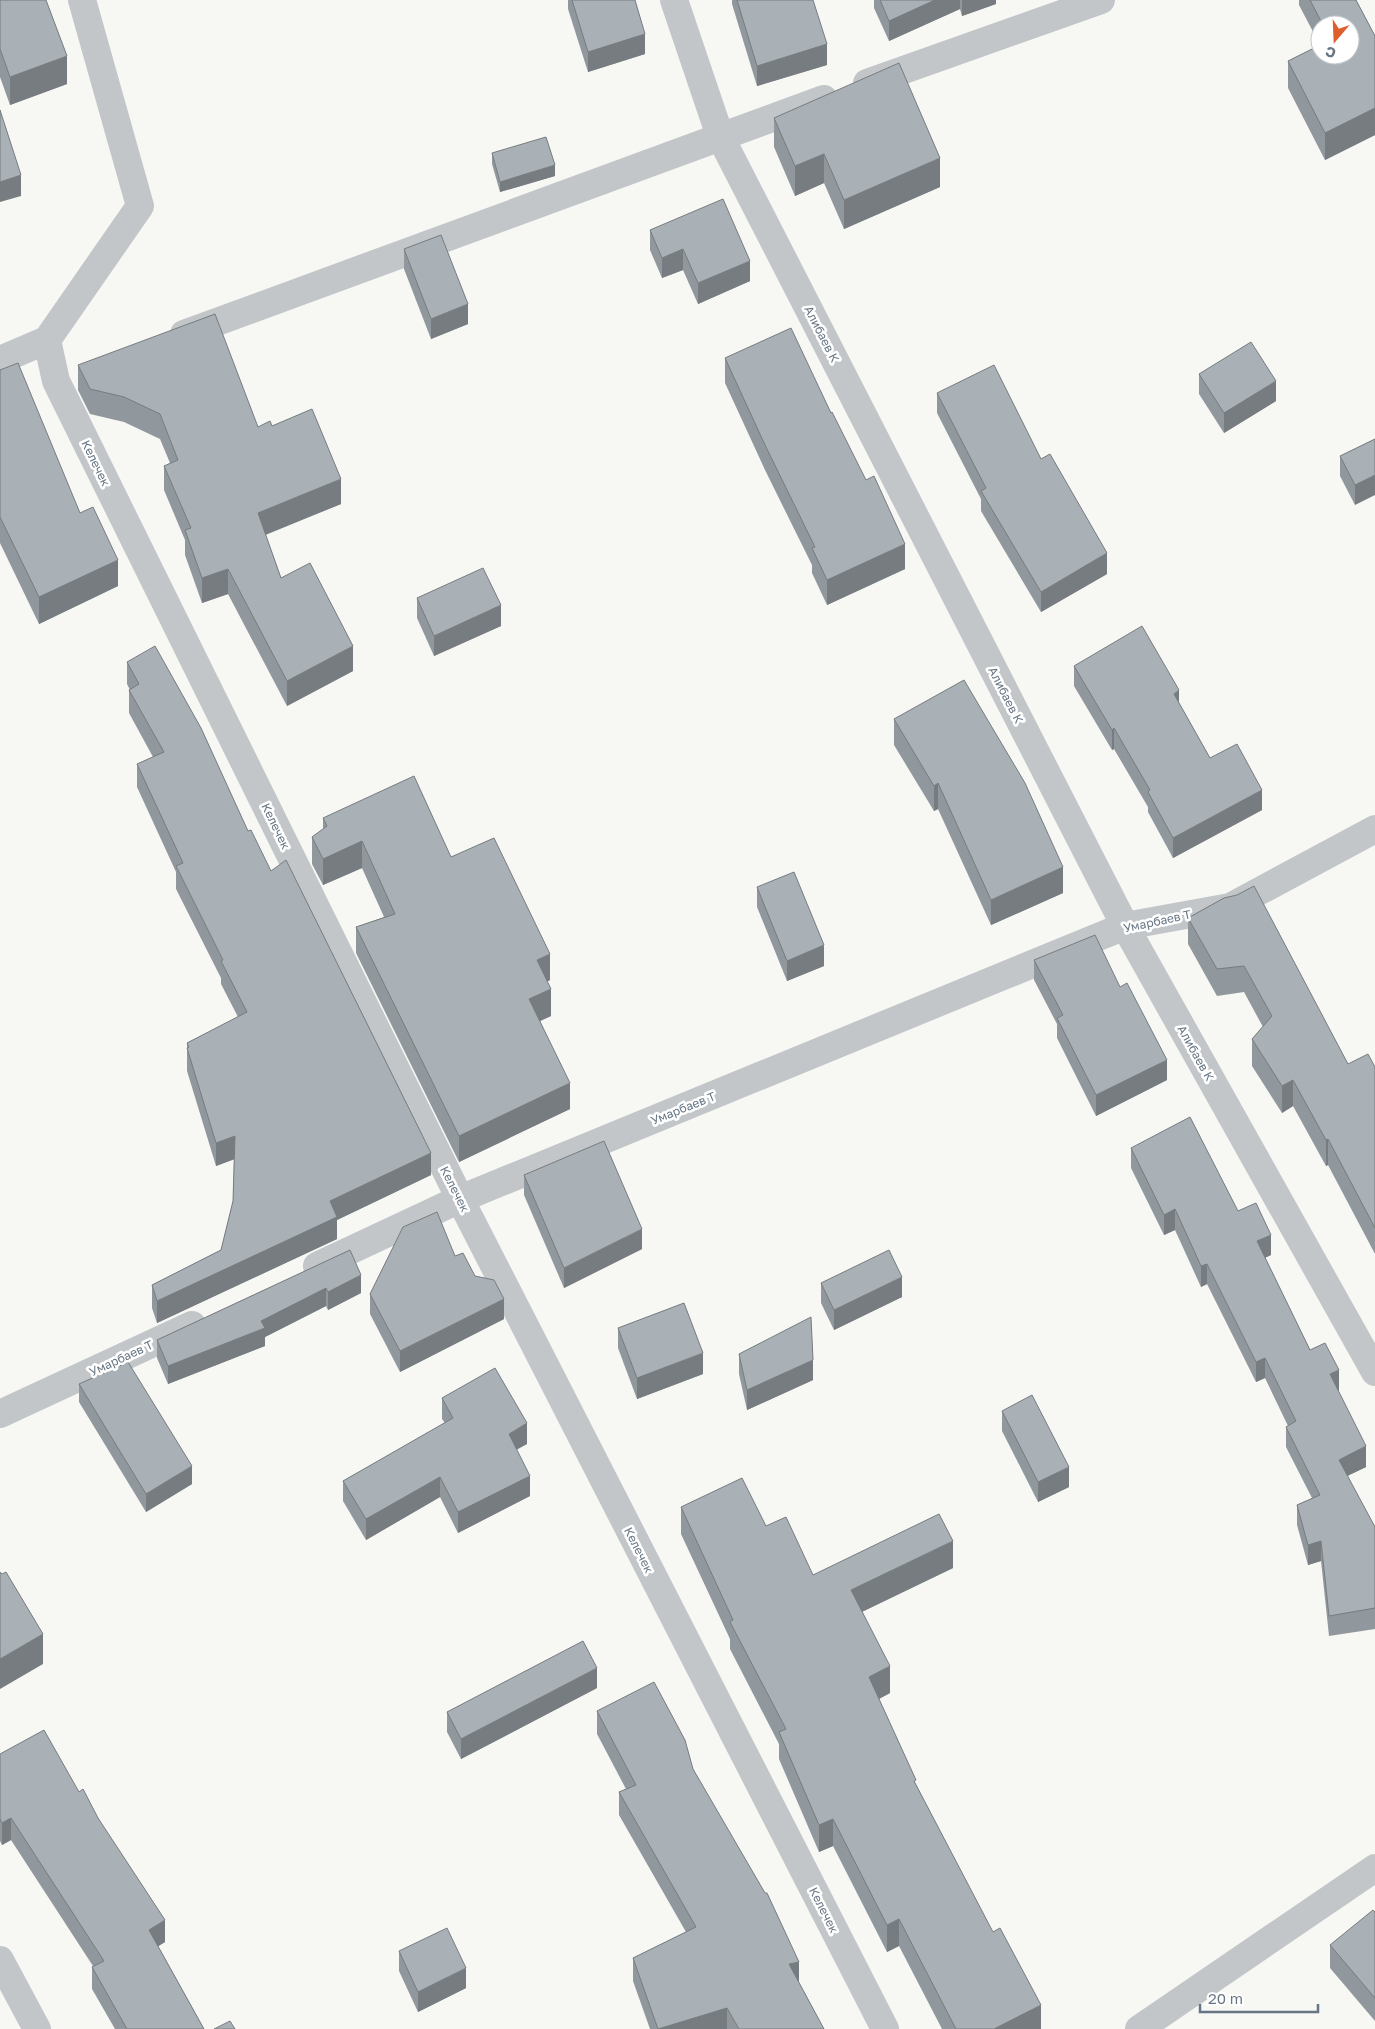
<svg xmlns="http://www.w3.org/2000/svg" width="1375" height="2029" font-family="'Golos Text',sans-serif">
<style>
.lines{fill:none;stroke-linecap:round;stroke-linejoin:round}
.minor{stroke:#c2c6c9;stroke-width:28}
.wall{fill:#91989d;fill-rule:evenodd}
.shaded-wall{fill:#767c7f}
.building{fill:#a9b1b6;stroke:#767c7f}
.labels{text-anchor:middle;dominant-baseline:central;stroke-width:5;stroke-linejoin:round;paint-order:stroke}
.street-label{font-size:12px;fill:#677684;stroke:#fff}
</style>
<rect width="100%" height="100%" fill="#f7f7f4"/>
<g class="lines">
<g class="minor">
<path d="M674 0 720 136 1125 926 1375 1372"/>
<path d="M867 83 1101 0"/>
<path d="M184 334 824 99"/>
<path d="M47 340 56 381 460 1199 885 2029"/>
<path d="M0 360 47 340 140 206 82 0"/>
<path d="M317 1266 460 1199 1125 926 1230 907 1375 829"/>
<path d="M0 1414 192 1325"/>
<path d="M0 1960 37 2029"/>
<path d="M1139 2029 1375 1868"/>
</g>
</g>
<g class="wall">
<path d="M0 0 67 84 10 105 0 77Z"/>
<path d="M568 0H635L645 54 588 72 568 9Z"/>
<path d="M732 0H813L827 65 757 86 732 4Z"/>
<path d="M874 0H996V4L962 16 960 9 889 41 874 8Z"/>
<path d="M1299 0H1356L1375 36V135L1325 160 1288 88V61L1320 45 1299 5ZM1320 25H1350L1320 55Z"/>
<path d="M774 118 940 187 844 229 824 183 795 196 774 147Z"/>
<path d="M492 153 555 176 500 192 492 164Z"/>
<path d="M650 230 750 281 698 304 683 270 662 278 650 250Z"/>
<path d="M404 249 468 324 431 339 404 269Z"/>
<path d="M725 358 905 569 827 605 812 573V565L765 470 725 383Z"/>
<path d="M78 365 258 427 272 426 341 504 265 534 281 578 353 671 287 706 228 594 202 603 185 555V540L164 490V466L170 463 160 439 124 422 90 414 78 390Z"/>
<path d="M0 370 80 513 118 586 39 624 0 543Z"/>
<path d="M1199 374 1276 401 1224 433 1199 394Z"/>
<path d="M937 393 1041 459 1107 574 1041 612 981 511V499L937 413Z"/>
<path d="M1375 439 1355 505 1340 476V456Z"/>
<path d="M417 598 501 626 434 656 417 618Z"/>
<path d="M127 662 248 831 271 871 431 1175 337 1220V1239L157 1323 152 1308V1285L221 1250 233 1201 234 1159 216 1166 187 1071V1043L238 1017 221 984V978L176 889V872L137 787V764L153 757 129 713V690H130L127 684Z"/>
<path d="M1074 666 1179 704 1210 758 1262 810 1173 858 1148 812V807L1114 749 1112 750 1074 686Z"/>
<path d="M894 719 1063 893 991 925 938 809 934 811 894 745Z"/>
<path d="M323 818 451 857 550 980 547 982 551 1016 540 1021 570 1109 459 1162 356 953V927L384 917 362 868 323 885 312 864V837L323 829Z"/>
<path d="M757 887 824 966 787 981 757 907Z"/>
<path d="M1224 898 1348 1064 1375 1067V1254L1328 1165 1326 1166 1293 1106 1282 1113 1252 1066V1039L1263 1027 1244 992 1217 996 1188 944V918Z"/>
<path d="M1034 960 1120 987 1167 1080 1096 1116 1057 1038V1024L1034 980Z"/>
<path d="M1131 1148 1238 1211 1271 1255 1265 1258 1310 1350 1339 1390 1338 1391 1366 1467 1347 1476 1375 1527V1629L1329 1636 1321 1561 1308 1565 1297 1525V1505L1312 1498 1286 1447V1427L1288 1426 1265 1378 1256 1382 1207 1284 1201 1287 1175 1230 1164 1235 1131 1168Z"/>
<path d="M524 1175 642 1249 564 1288 524 1195Z"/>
<path d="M350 1250 361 1293 328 1310 326 1306 265 1337V1346L168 1384 157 1358V1340Z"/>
<path d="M455 1256 475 1276 504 1319 400 1372 370 1314V1294Z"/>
<path d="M821 1283 902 1297 834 1330 821 1303Z"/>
<path d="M618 1328 703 1374 637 1399 618 1348Z"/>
<path d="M739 1354 813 1380 747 1410 739 1374Z"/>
<path d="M79 1384 192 1484 146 1512 79 1402Z"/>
<path d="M442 1398 527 1444 516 1449 530 1496 458 1533 440 1497 366 1540 343 1501V1481L445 1423 442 1419Z"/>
<path d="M1002 1411 1069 1487 1038 1502 1002 1431Z"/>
<path d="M681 1507 766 1526 813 1575 953 1568 862 1612 890 1693 879 1699 916 1785 1041 2029H942L899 1946 887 1952 833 1846 819 1852 779 1759V1744L730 1649V1639L681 1534Z"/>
<path d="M597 1688 461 1759 447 1732V1712Z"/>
<path d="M597 1711 693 1769 799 1983 824 2029H650L633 1981V1958L686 1932 619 1815V1792L626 1789 597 1734Z"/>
<path d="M0 1754 79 1792 165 1942 158 1946 204 2029H115L92 1989V1967L93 1966 11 1840 2 1845 0 1841Z"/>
<path d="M1375 1912V2021L1330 1968V1945Z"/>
<path d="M399 1951 466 1988 418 2012 399 1971Z"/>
</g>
<g class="shaded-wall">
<path d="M935 0H960V9L889 41V21Z"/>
<path d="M962 0H996V4L962 16Z"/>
<path d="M645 34V54L588 72V52Z"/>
<path d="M827 44V65L757 86V66Z"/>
<path d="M67 56V84L10 105V77Z"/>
<path d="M1375 108V135L1325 160V133Z"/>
<path d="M824 154V183L795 196V166Z"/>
<path d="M940 158V187L844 229V200Z"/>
<path d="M555 165V176L500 192V182Z"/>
<path d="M21 175V196L0 202V182Z"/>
<path d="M683 249V270L662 278V258Z"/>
<path d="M750 261V281L698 304V283Z"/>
<path d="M468 304V324L431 339V319Z"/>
<path d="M1276 381V401L1224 433V413Z"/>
<path d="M1375 475V495L1355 505V485Z"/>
<path d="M341 479V504L258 538V513Z"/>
<path d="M905 544V569L827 605V580Z"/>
<path d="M1107 553V574L1041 612V592Z"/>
<path d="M118 560V586L39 624V597Z"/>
<path d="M228 569V594L202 603V578Z"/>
<path d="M501 605V626L434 656V636Z"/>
<path d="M353 646V671L287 706V681Z"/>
<path d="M1179 690V711L1174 694Z"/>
<path d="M1114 728V749L1112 750V730Z"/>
<path d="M938 783V809L934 811V786Z"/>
<path d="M1262 790V810L1173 858V838Z"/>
<path d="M362 841V868L323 885V859Z"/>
<path d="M1063 867V893L991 925V900Z"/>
<path d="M824 945V966L787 981V961Z"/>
<path d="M550 954V980L537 986V960Z"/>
<path d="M551 989V1016L529 1026V999Z"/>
<path d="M1167 1060V1080L1096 1116V1095Z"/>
<path d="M1293 1080V1106L1282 1113V1086Z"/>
<path d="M570 1083V1109L459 1162V1136Z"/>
<path d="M235 1136V1159L216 1166V1143Z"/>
<path d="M1328 1139V1165L1326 1166V1140Z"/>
<path d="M431 1153V1175L337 1220V1239L157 1323V1301L330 1201Z"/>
<path d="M1175 1209V1230L1164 1235V1215Z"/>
<path d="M642 1229V1249L564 1288V1268Z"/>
<path d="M1271 1235V1255L1257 1261V1241Z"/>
<path d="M1207 1264V1284L1201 1287V1266Z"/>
<path d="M361 1275V1293L328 1310V1292Z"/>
<path d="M902 1277V1297L834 1330V1310Z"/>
<path d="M326 1288V1306L265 1337V1346L168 1384V1366Z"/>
<path d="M504 1299V1319L400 1372V1351Z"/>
<path d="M703 1353V1374L637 1399V1378Z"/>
<path d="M1265 1358V1378L1256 1382V1362Z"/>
<path d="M813 1360V1380L747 1410V1390Z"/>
<path d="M1339 1370V1390L1330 1395V1374Z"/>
<path d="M527 1423V1444L509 1454V1434Z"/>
<path d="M1366 1446V1467L1339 1480V1460Z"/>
<path d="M192 1466V1484L146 1512V1494Z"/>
<path d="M1069 1467V1487L1038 1502V1482Z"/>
<path d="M530 1476V1496L458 1533V1512Z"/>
<path d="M440 1477V1497L366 1540V1519Z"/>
<path d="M953 1541V1568L851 1617V1590Z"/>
<path d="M1321 1541V1561L1308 1565V1545Z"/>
<path d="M43 1634V1664L0 1689V1659Z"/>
<path d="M890 1666V1693L869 1704V1677Z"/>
<path d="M597 1668V1688L461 1759V1739Z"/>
<path d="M11 1818V1840L2 1845V1823Z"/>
<path d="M833 1819V1846L819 1852V1825Z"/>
<path d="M899 1919V1946L887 1952V1925Z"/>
<path d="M165 1920V1942L149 1952V1930Z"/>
<path d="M799 1962V1985L789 1964Z"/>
<path d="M466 1968V1988L418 2012V1992Z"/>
<path d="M1041 2005V2029H994Z"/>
<path d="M727 2008V2029H658Z"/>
</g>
<g class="building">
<path d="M0 0H46L67 56 10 77 0 49Z"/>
<path d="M572 0H635L645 34 588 52Z"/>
<path d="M737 0H813L827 44 757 66Z"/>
<path d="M880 0H935L889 21Z"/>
<path d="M1310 0H1356L1375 36V108L1325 133 1288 61 1320 45V55H1350V25H1323Z"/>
<path d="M899 63 940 158 844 200 824 154 795 166 774 118Z"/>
<path d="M0 110 21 175 0 182Z"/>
<path d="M546 137 555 165 500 182 492 153Z"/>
<path d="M723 199 750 261 698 283 683 249 662 258 650 230Z"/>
<path d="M441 235 468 304 431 319 404 249Z"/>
<path d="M215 314 258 427 270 421 272 426 312 409 341 479 258 513 281 578 310 563 353 646 287 681 228 569 202 578 185 530 191 528 164 466 178 460 160 414 124 397 90 389 78 365Z"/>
<path d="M791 328 831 413 832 412 866 480 874 476 905 544 827 580 812 548 815 547 765 445 725 358Z"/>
<path d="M1251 342 1276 381 1224 413 1199 374Z"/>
<path d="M18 363 80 513 93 507 118 560 39 597 0 517V370Z"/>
<path d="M994 365 1041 459 1050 454 1107 553 1041 592 981 491 986 488 937 393Z"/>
<path d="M1375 439V475L1355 485 1340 456Z"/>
<path d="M483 568 501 605 434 636 417 598Z"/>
<path d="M1142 626 1179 690 1174 694 1210 758 1237 744 1262 790 1173 838 1148 792 1150 790 1114 728 1112 730 1074 666Z"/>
<path d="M155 646 201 728 248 831 251 830 271 871 286 860 431 1153 330 1201 337 1217 157 1301 152 1285 221 1250 233 1201 235 1136 216 1143 187 1048 189 1047 187 1043 247 1012 221 961 223 960 176 866 183 863 137 764 164 752 129 690 139 684 127 662Z"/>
<path d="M964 680 1025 783 1063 867 991 900 938 783 934 786 894 719Z"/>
<path d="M414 776 451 857 494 838 550 954 537 960 551 989 529 999 570 1083 459 1136 356 927 395 914 362 841 323 859 312 837 327 826 323 818Z"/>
<path d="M794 872 824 945 787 961 757 887Z"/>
<path d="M1254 886 1348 1064 1368 1054 1375 1067V1228L1328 1139 1326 1140 1293 1080 1282 1086 1252 1039 1272 1016 1244 966 1217 969 1188 918 1224 898 1237 895Z"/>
<path d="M1095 935 1120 987 1127 983 1167 1060 1096 1095 1057 1018 1063 1015 1034 960Z"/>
<path d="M1190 1117 1238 1211 1256 1203 1271 1235 1257 1241 1310 1350 1325 1343 1339 1370 1330 1374 1366 1446 1339 1460 1375 1527V1608L1329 1616 1321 1541 1308 1545 1297 1505 1320 1495 1286 1427 1296 1421 1265 1358 1256 1362 1207 1264 1201 1266 1175 1209 1164 1215 1131 1148Z"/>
<path d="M604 1141 642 1229 564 1268 524 1175Z"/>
<path d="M437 1212 455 1256 463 1253 475 1276 494 1280 504 1299 400 1351 370 1294 403 1227Z"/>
<path d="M350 1250 361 1275 328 1292 326 1288 261 1321 265 1328 168 1366 157 1340Z"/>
<path d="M889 1250 902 1277 834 1310 821 1283Z"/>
<path d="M684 1303 703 1353 637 1378 618 1328Z"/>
<path d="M811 1317 813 1360 747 1390 739 1354Z"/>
<path d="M128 1362 192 1466 146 1494 79 1384Z"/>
<path d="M495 1368 527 1423 509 1434 530 1476 458 1512 440 1477 366 1519 343 1481 453 1418 442 1398Z"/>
<path d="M1032 1395 1069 1467 1038 1482 1002 1411Z"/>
<path d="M742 1478 766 1526 786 1517 813 1575 939 1514 953 1541 851 1590 890 1666 869 1677 916 1780 914 1781 993 1932 1000 1928 1041 2005 994 2029H956L899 1919 887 1925 833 1819 819 1825 779 1732 786 1729 730 1622 733 1620 681 1507Z"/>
<path d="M0 1572 2 1574 6 1572 43 1634 0 1659Z"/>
<path d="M583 1641 597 1668 461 1739 447 1712Z"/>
<path d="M654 1682 685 1740 693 1769 765 1893H767L799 1962 789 1964 824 2029H739L727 2008 658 2029 633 1958 696 1927 619 1792 636 1785 597 1711Z"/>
<path d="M44 1730 79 1792 83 1789 98 1818 165 1920 149 1930 204 2029H127L92 1967 104 1961 11 1818 2 1823 0 1819V1754Z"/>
<path d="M1373 1910 1375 1912V1998L1330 1945Z"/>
<path d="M447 1928 466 1968 418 1992 399 1951Z"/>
<path d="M230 2021 235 2029H214Z"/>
</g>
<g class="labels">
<g class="street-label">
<text transform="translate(822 334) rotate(63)">Алибаев К</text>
<text transform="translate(96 463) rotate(64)">Келечек</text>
<text transform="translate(1006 695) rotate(63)">Алибаев К</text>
<text transform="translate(276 826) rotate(64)">Келечек</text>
<text transform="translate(1157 921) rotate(-12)">Умарбаев Т</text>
<text transform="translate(1196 1053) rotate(61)">Алибаев К</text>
<text transform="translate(683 1108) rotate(-22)">Умарбаев Т</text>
<text transform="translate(455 1189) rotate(63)">Келечек</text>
<text transform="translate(121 1358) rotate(-25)">Умарбаев Т</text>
<text transform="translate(639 1550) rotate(63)">Келечек</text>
<text transform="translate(824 1910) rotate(63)">Келечек</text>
</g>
</g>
<g transform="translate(1335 40) rotate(199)"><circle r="24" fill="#ffffff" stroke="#c2c8ce"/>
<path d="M0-4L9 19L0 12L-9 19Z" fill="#de5e2d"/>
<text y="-8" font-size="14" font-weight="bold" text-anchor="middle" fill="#677684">С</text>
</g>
<path d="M1200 2004v8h118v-8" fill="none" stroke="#677684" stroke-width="2.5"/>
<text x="1208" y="2004" font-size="15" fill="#677684" stroke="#ffffff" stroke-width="4" paint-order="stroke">20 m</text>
</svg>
